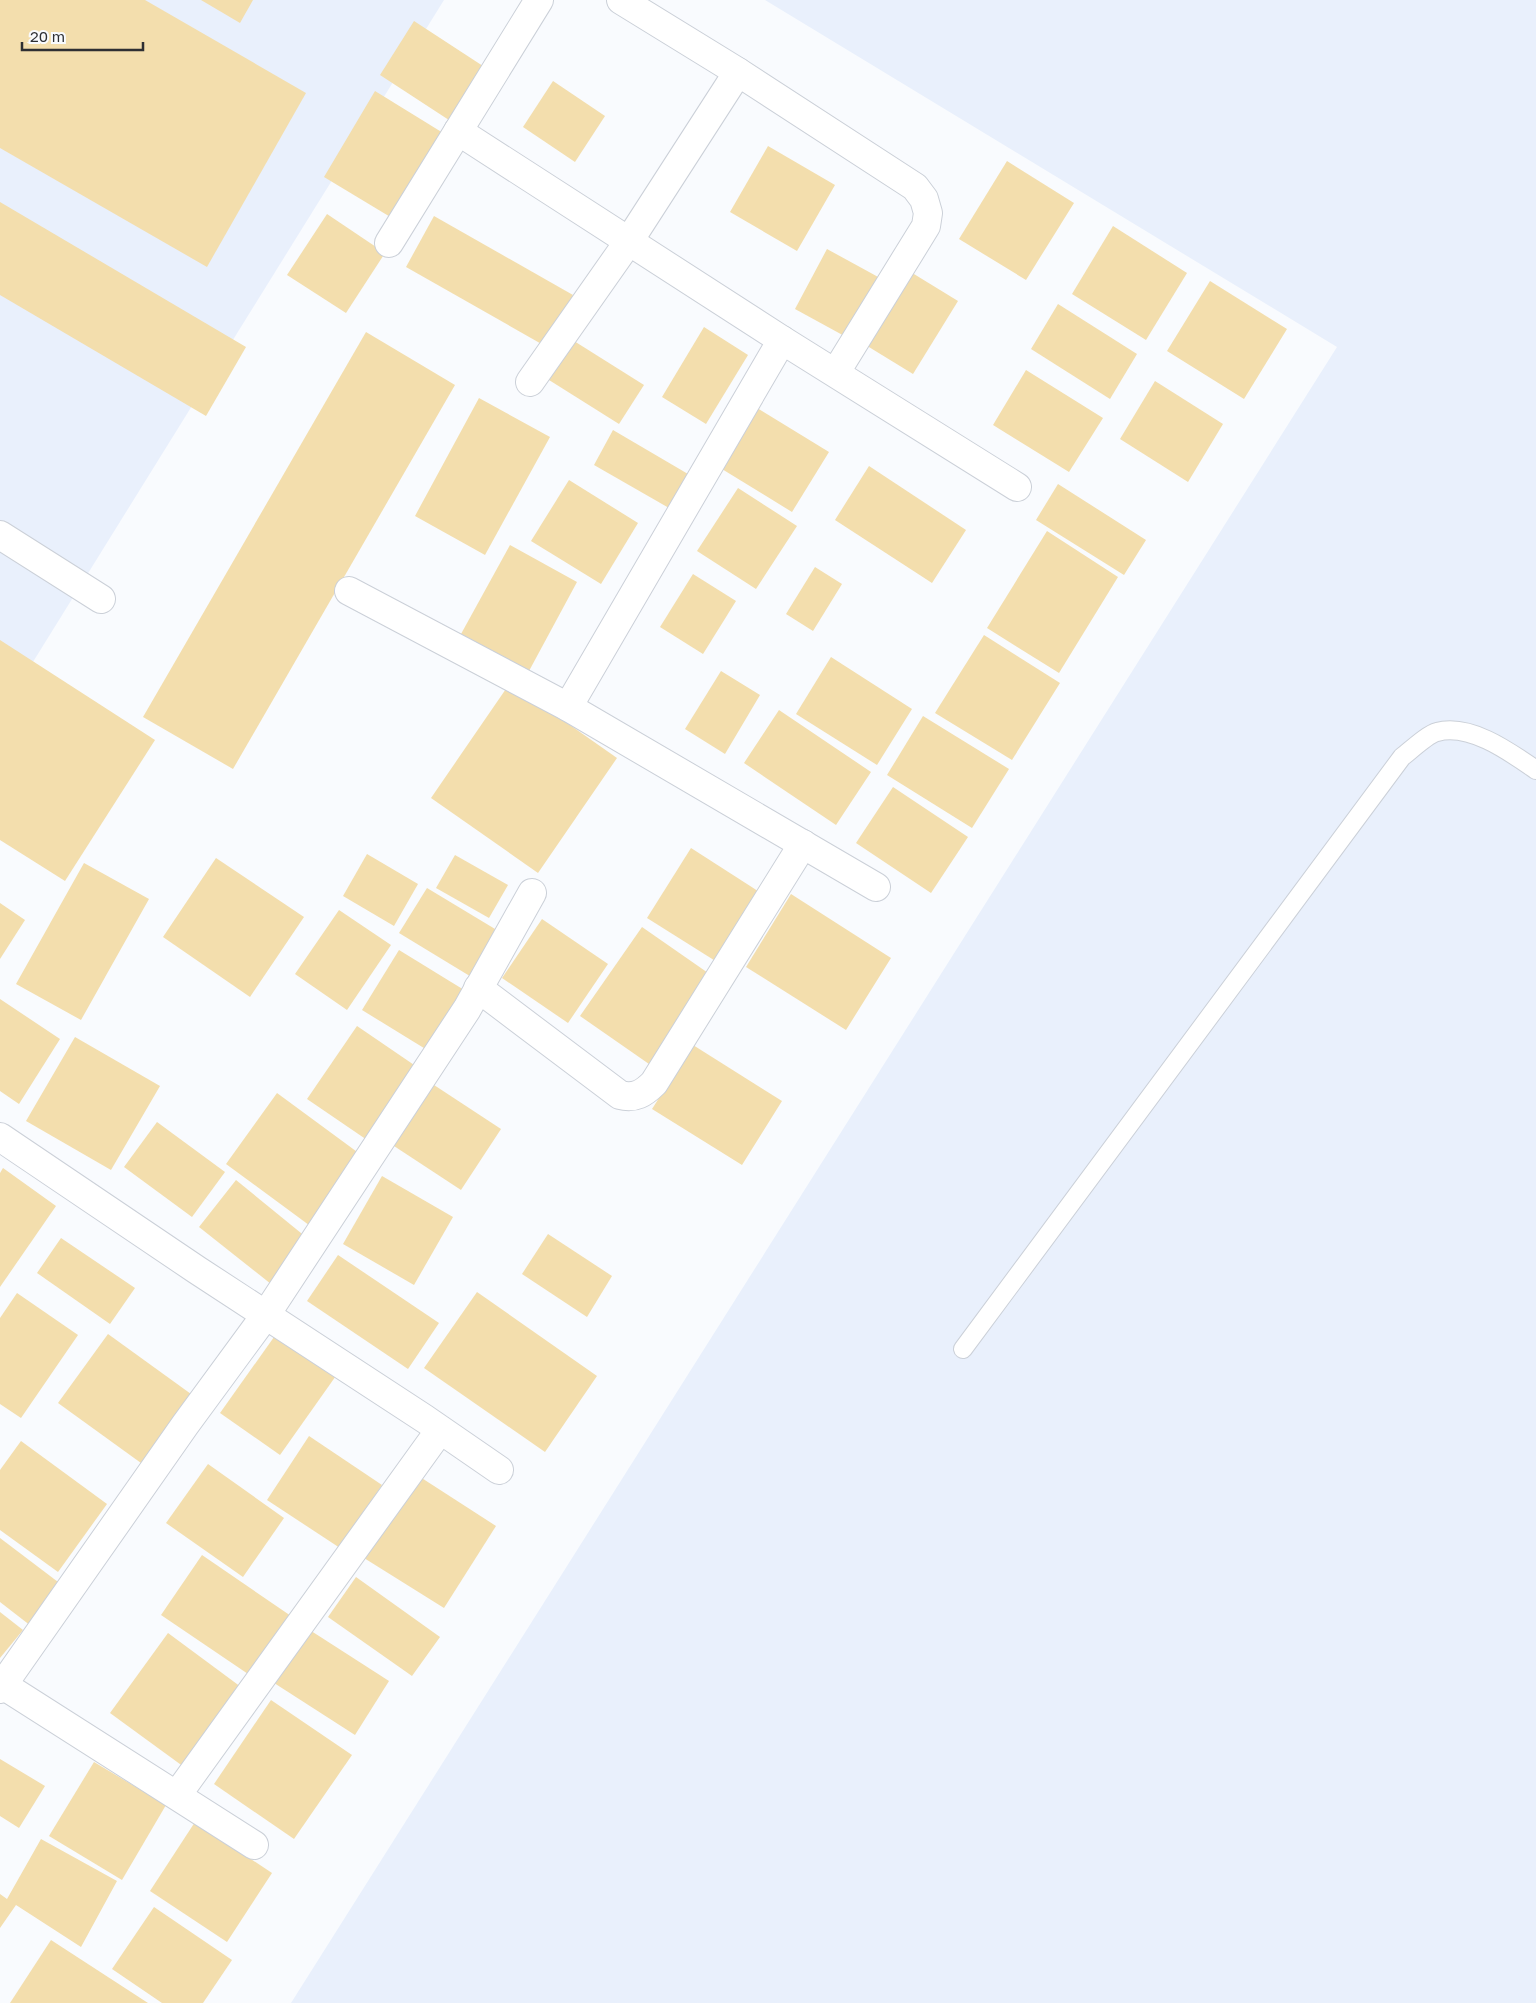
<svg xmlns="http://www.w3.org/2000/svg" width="1536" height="2003" font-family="'Golos Text',sans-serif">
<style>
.built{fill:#e9f0fc}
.building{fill:#f3dead}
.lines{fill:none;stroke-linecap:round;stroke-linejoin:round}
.service-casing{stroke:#cbd0d8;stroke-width:20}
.minor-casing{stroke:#cbd0d8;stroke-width:30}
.service{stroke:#fff;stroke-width:18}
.minor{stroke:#fff;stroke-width:28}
</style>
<rect width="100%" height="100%" fill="#f9fbfe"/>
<g class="built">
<path d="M0 0H444L0 715Z"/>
<path d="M765 0H1536V2003H291L1337 347Z"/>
</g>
<g class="building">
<path d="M0 0H145L306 93 207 267 0 148Z"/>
<path d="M201 0H253L240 23Z"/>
<path d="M414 21 486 68 452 122 380 75Z"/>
<path d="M553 81 605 116 575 162 523 127Z"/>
<path d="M375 91 448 136 397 221 324 177Z"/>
<path d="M768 146 835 185 797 251 730 212Z"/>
<path d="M1007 161 1074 203 1026 280 959 239Z"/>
<path d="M0 202 246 347 206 416 0 295Z"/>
<path d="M327 214 385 253 346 313 287 275Z"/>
<path d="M434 216 573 295 545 346 406 267Z"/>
<path d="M1113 226 1187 273 1146 340 1072 294Z"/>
<path d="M827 249 880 278 848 338 795 309Z"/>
<path d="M909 271 958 301 913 374 864 344Z"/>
<path d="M1210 281 1287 329 1244 399 1167 351Z"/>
<path d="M1058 304 1137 354 1110 399 1031 349Z"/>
<path d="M704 327 748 355 706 424 662 397Z"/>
<path d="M366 332 455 385 233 769 143 717Z"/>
<path d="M574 341 644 385 619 424 549 380Z"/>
<path d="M1026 370 1103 418 1069 472 993 425Z"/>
<path d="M1155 381 1223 424 1188 482 1120 439Z"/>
<path d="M479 398 550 437 485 555 415 516Z"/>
<path d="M754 406 829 452 792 512 717 466Z"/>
<path d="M613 430 688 474 669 508 594 465Z"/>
<path d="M869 466 966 530 932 583 835 520Z"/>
<path d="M569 480 638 523 601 584 531 541Z"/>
<path d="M1058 484 1146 540 1124 575 1036 520Z"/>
<path d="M738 488 797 526 756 589 697 551Z"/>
<path d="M1047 531 1118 577 1059 673 987 628Z"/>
<path d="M510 545 577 582 529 671 461 634Z"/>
<path d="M815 567 842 584 813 631 786 614Z"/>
<path d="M693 574 736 601 703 654 660 627Z"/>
<path d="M984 635 1060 683 1012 760 935 713Z"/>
<path d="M0 640 155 740 65 881 0 840Z"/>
<path d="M831 657 912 709 877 765 796 714Z"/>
<path d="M721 671 760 695 725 754 685 729Z"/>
<path d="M510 683 617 758 538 873 431 798Z"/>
<path d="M779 710 871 772 836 825 744 763Z"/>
<path d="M923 716 1009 769 972 828 887 775Z"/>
<path d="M893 787 968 837 931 893 856 843Z"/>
<path d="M691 848 761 893 717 962 647 918Z"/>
<path d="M367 854 418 884 394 926 343 896Z"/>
<path d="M455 855 508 885 489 918 436 888Z"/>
<path d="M216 858 304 917 250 997 163 937Z"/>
<path d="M84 863 149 899 81 1020 16 984Z"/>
<path d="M427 888 505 935 478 981 399 933Z"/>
<path d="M791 894 891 958 846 1030 746 967Z"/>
<path d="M0 903 25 920 0 959Z"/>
<path d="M339 910 391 945 347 1010 295 974Z"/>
<path d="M542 919 608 964 568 1023 502 978Z"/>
<path d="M642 927 711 975 649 1064 580 1016Z"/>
<path d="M399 950 469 993 432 1053 362 1010Z"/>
<path d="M0 999 60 1039 19 1104 0 1091Z"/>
<path d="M357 1026 420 1069 370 1142 307 1099Z"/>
<path d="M75 1037 160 1086 111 1170 26 1121Z"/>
<path d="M693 1045 782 1101 742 1165 652 1109Z"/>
<path d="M434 1085 501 1129 461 1190 394 1146Z"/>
<path d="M277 1093 364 1157 313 1228 226 1164Z"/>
<path d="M157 1122 225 1172 192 1217 124 1167Z"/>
<path d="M3 1168 56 1206 0 1287V1173Z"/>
<path d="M382 1176 453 1217 414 1285 343 1244Z"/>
<path d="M236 1180 312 1242 276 1288 199 1227Z"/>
<path d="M548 1234 612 1276 587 1317 522 1274Z"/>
<path d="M61 1238 135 1288 110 1324 37 1273Z"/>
<path d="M338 1255 439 1323 408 1369 307 1301Z"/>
<path d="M477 1292 597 1376 545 1452 424 1368Z"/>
<path d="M17 1293 78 1335 21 1418 0 1404V1318Z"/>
<path d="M279 1330 338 1373 280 1455 220 1413Z"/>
<path d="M108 1334 191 1394 141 1463 58 1403Z"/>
<path d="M309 1436 382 1485 340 1548 267 1500Z"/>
<path d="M21 1441 107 1504 58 1572 0 1530V1470Z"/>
<path d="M208 1464 284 1518 243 1577 166 1523Z"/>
<path d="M417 1475 496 1526 444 1608 364 1558Z"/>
<path d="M0 1538 62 1585 31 1626 0 1602Z"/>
<path d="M202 1555 291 1616 251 1676 161 1615Z"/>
<path d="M356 1577 440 1637 412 1676 328 1617Z"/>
<path d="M0 1612 23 1630 0 1658Z"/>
<path d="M305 1627 389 1681 355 1735 271 1681Z"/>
<path d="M168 1633 241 1687 184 1767 110 1713Z"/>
<path d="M271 1700 352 1755 294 1839 214 1784Z"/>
<path d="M0 1759 45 1786 19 1828 0 1816Z"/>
<path d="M94 1762 166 1805 122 1880 49 1836Z"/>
<path d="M195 1822 272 1873 227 1942 150 1891Z"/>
<path d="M41 1839 117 1881 81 1947 16 1905 0 1928V1894L7 1899Z"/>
<path d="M154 1907 232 1960 203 2003H162L112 1969Z"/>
<path d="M51 1940 148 2003H10Z"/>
</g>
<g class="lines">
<defs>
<path id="service" d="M963 1349 1402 757C1410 751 1428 734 1437 732 1470 723 1510 752 1536 770"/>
<g id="minor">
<path d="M621 0 738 72 915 187 924 199 928 213 926 226 836 372"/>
<path d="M458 131 782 340 1017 487"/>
<path d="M389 243 539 0"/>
<path d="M530 382 629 241 738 72"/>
<path d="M0 535 101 599"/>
<path d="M349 591 568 707 876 887"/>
<path d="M568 707 782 340"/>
<path d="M478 988 620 1095C635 1099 644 1093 654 1083L803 844"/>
<path d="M0 1137 197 1270 425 1419 499 1470"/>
<path d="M3 1685 254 1845"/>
<path d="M0 1689 185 1425 265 1316 467 1009 532 893"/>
<path d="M177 1795 440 1430"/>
</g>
</defs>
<use href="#service" class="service-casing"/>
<use href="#minor" class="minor-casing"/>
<use href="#service" class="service"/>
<use href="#minor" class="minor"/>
</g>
<path d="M22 42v8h121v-8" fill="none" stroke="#2e2f33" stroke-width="2.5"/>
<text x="30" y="42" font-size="15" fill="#2e2f33" stroke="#f9fbfe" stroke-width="4" paint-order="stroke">20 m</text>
</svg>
